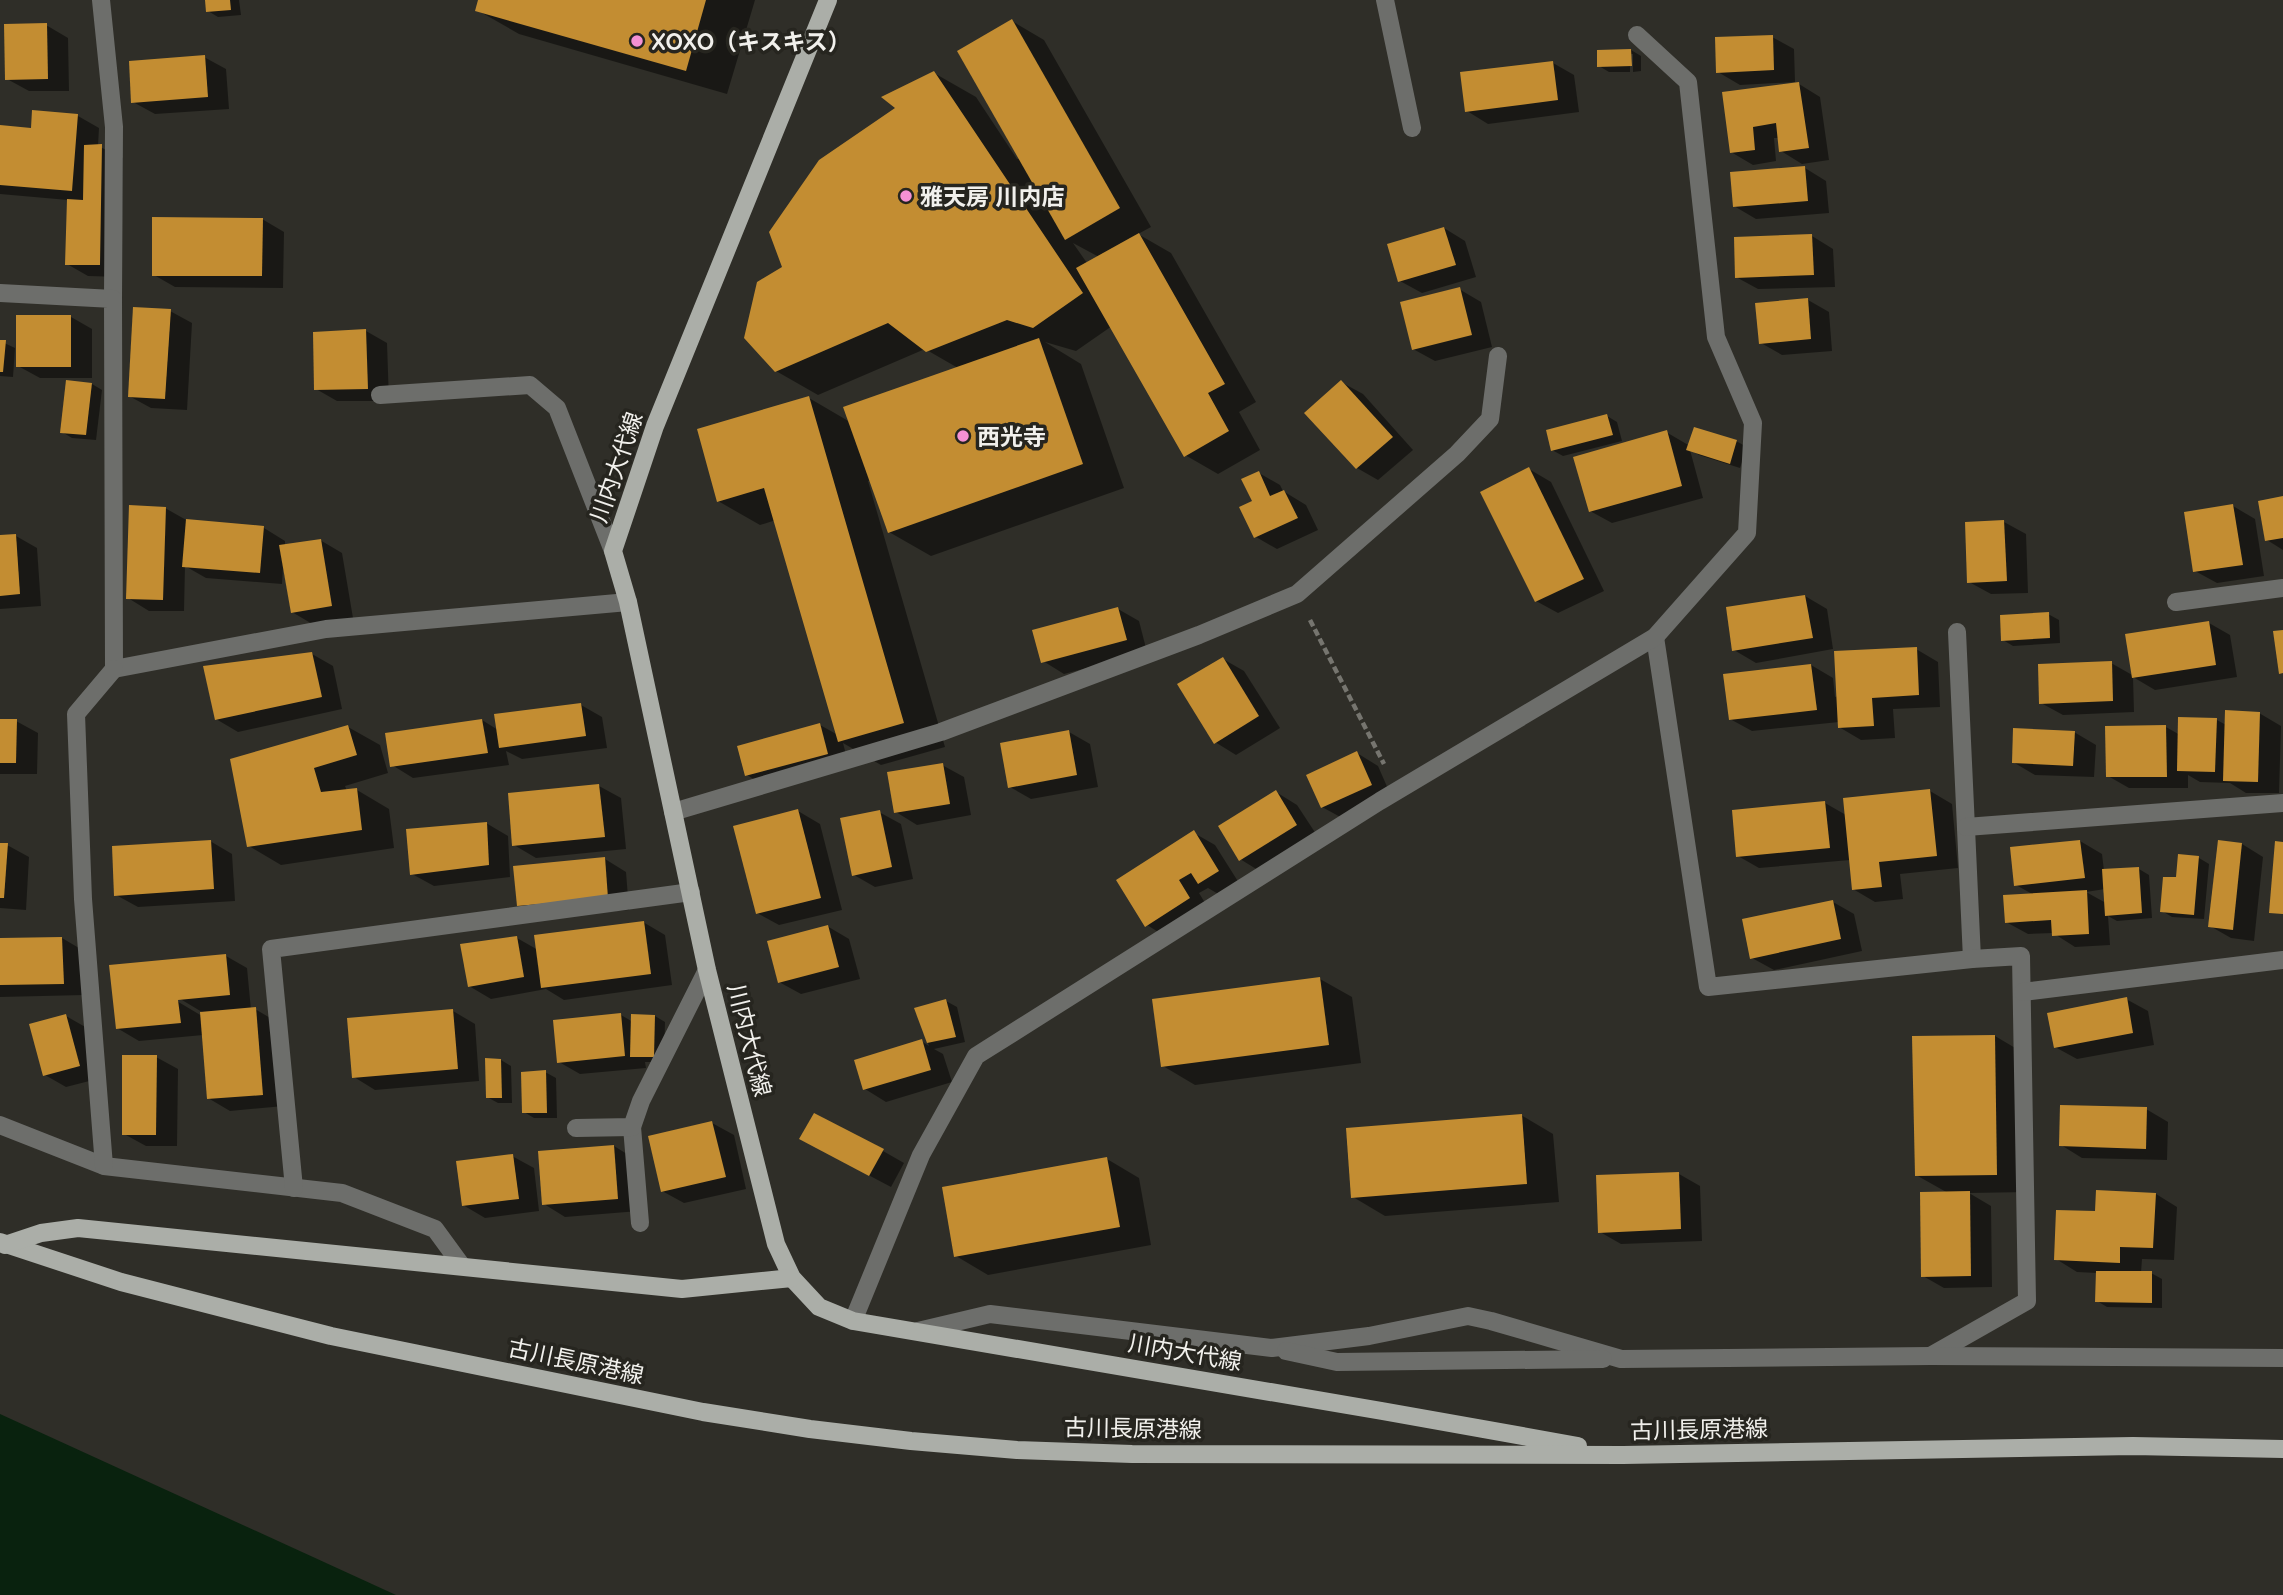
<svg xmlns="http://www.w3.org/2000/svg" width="2283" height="1595" font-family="Quicksand,'Noto Sans JP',sans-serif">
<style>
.water{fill:#09220e}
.shadow{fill:#0007;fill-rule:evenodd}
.building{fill:#c38d32}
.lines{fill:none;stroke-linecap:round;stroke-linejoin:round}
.path{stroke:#76756f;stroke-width:4.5;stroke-dasharray:7 3.5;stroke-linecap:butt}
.minor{stroke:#6d6e6b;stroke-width:18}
.major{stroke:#abaea8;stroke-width:18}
.poi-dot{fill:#f491d3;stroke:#26251f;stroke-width:2.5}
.labels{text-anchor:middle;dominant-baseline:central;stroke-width:7;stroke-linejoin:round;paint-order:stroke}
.poi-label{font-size:23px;font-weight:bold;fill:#f1f0ec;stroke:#26251f;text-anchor:start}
.street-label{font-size:23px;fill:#f1f0ec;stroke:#26251f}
</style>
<rect width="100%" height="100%" fill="#2f2e28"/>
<path class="water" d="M0 1414 396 1595H0Z"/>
<g class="shadow">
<path d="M206 0H239L241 15 218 17 208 11Z"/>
<path d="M480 0H755L727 94 519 34 477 10Z"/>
<path d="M1012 21 1044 40 1151 227 1138 234 1171 253 1256 402 1239 412 1260 450 1218 474 1185 455 1112 326 1076 351 1045 342 1081 364 1124 488 931 556 889 532 871 480 868 481 945 747 881 765 843 743 849 766 768 788 747 775 820 725 838 735 776 520 760 525 718 501 809 398 850 422 958 368 925 349 818 395 776 371 784 268 898 108 934 73 976 97 1017 159 1020 158ZM1073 243 1099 257 1087 263Z"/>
<path d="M46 25 68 38 69 91H29L7 79Z"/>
<path d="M1772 37 1794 49 1795 82 1740 85 1718 72Z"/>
<path d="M1631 50 1641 56V71L1633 72V54H1630V72H1609L1599 66Z"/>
<path d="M204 57 226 69 229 109 155 114 133 102Z"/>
<path d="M1553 63 1574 75 1579 112 1488 124 1467 111Z"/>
<path d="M1799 84 1820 97 1829 160 1802 164 1781 151 1779 138H1774L1776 161 1753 165 1731 152 1724 94Z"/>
<path d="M78 116 99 128 98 146 123 158 121 277 88 276 67 264 68 200 0 194V126L33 130Z"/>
<path d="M1805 168 1826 181 1829 213 1756 219 1734 206Z"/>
<path d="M262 219 284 232 283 288 175 287 154 275Z"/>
<path d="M1444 228 1465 241 1476 277 1422 293 1400 281Z"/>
<path d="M1812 236 1833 249 1835 287 1758 289 1736 277Z"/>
<path d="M1459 289 1481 302 1492 347 1435 361 1413 349Z"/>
<path d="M1808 300 1829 312 1832 351 1782 355 1761 343Z"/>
<path d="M170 311 192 323 187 410 151 408 129 396Z"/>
<path d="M71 317 92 329V378H40L18 366Z"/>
<path d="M366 331 387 343 389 401H337L316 389Z"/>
<path d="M0 341 15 348 13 377 0 376Z"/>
<path d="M1341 382 1363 394 1413 450 1378 480 1357 468Z"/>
<path d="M92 384 102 390 96 440 72 438 62 432Z"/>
<path d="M1607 416 1617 422 1622 441 1563 456 1552 450Z"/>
<path d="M1666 432 1690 446 1736 441 1747 447 1740 468 1699 455 1690 450 1703 498 1612 523 1590 511Z"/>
<path d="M1529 469 1551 482 1604 591 1558 613 1536 601Z"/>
<path d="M1259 473 1280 485 1283 491 1306 505 1318 530 1277 549 1256 537 1254 502Z"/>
<path d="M2283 498V550L2267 540Z"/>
<path d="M2233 506 2255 519 2264 576 2217 583 2195 571Z"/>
<path d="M165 508 188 521 264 528 285 541V546L320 540 342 553 353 618 314 625 292 612 283 567 282 584 206 578 185 566 184 611H149L128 598Z"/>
<path d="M2004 522 2026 534 2028 593 1991 594 1969 582Z"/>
<path d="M0 536H16L37 548 41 606 0 609Z"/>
<path d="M1805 596 1827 609 1833 649 1756 663 1734 650Z"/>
<path d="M1118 609 1139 621 1147 652 1064 674 1043 661Z"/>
<path d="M2048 614 2059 620 2060 643 2013 646 2003 640Z"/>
<path d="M2209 623 2230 635 2237 677 2155 690 2133 677 2134 712 2063 715 2041 703 2111 663 2134 676Z"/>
<path d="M1916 649 1938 662 1940 707 1893 709 1895 738 1861 740 1839 727V722L1752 731 1730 719 1811 665 1833 678 1835 697 1838 696Z"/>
<path d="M312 654 333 666 342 709 238 732 216 719Z"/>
<path d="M1223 659 1244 671 1280 728 1236 755 1215 742Z"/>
<path d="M581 705 602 717 607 748 522 759 506 751 509 765 413 778 392 765 482 720 498 730Z"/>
<path d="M2259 713 2281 726 2279 793H2246L2230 783 2200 782 2188 775V788H2129L2108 776 2166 727 2180 735 2217 720 2226 725Z"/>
<path d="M0 721H16L38 733 37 774H0Z"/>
<path d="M348 727 380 745 388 773 345 786 347 791 357 790 389 809 394 848 281 865 249 846Z"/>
<path d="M1069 732 1090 744 1098 787 1031 799 1010 787Z"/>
<path d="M2074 732 2096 745 2094 777 2035 775 2013 762Z"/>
<path d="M1357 753 1378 766 1392 798 1344 819 1322 807Z"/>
<path d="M942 765 964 777 971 815 917 825 896 812Z"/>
<path d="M599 786 621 798 626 849 536 858 514 845Z"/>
<path d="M1930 791 1952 804 1958 868 1900 874 1903 899 1875 902 1853 889 1850 860 1759 868 1738 856 1825 803 1846 815Z"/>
<path d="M1276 792 1297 805 1318 837 1261 872 1240 859Z"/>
<path d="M798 811 820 824 842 910 779 925 757 913Z"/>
<path d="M879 812 901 824 913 879 875 887 854 875Z"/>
<path d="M486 823 508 836 510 877 434 886 412 874Z"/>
<path d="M1194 833 1215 845 1239 883 1220 895 1208 888 1199 893 1210 911 1168 938 1147 925Z"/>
<path d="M210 841 232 854 235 901 138 907 116 895Z"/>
<path d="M2080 841 2102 854 2104 871 2139 869 2149 875 2152 918 2117 921 2108 916 2110 945 2075 947 2053 933 2028 934 2006 922 2034 895 2016 885ZM2105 889 2106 903 2086 892Z"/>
<path d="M2219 842 2242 844 2263 857 2254 941 2231 938 2210 926Z"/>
<path d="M0 845H7L29 857 26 910 0 908Z"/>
<path d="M2199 858 2209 864 2204 919 2172 917 2162 911 2177 879Z"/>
<path d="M605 859 626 872 629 910 540 917 518 905Z"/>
<path d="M1833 902 1854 914 1862 951 1774 970 1752 958Z"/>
<path d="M643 922 665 935 672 985 564 1000 546 989 491 999 469 986 517 938 538 950Z"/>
<path d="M827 926 849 939 860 979 801 994 779 982Z"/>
<path d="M62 938 84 951 85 995 0 997V940Z"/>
<path d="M226 956 247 968 251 1010 255 1009 277 1022 284 1106 230 1111 208 1098 203 1035 139 1041 117 1028ZM172 994 202 1012V1016L170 997Z"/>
<path d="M1320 979 1352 997 1361 1063 1195 1085 1163 1066Z"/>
<path d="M2126 999 2148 1011 2154 1045 2077 1059 2055 1047Z"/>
<path d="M946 1001 957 1007 965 1042 934 1049 943 1054 952 1082 886 1102 865 1089 921 1041 929 1046 917 1009Z"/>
<path d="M453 1011 475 1024 479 1081 375 1090 354 1077Z"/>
<path d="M621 1015 633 1022 655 1016 665 1022 664 1062H645L646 1068 580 1074 559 1062Z"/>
<path d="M66 1016 87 1028 101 1078 66 1087 45 1075Z"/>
<path d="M1995 1036 2027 1055 2029 1192 1969 1193 1991 1206 1992 1287 1944 1288 1923 1276 1948 1193 1916 1175Z"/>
<path d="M156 1057 178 1069 177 1146H146L124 1134Z"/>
<path d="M501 1060 511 1066 512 1103H498L487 1097Z"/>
<path d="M545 1072 556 1078 557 1118H534L524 1112Z"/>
<path d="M2146 1109 2168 1122 2167 1160 2082 1158 2061 1145Z"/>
<path d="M1521 1115 1553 1134 1559 1202 1385 1216 1353 1197Z"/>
<path d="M712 1123 734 1135 746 1189 684 1203 662 1191Z"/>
<path d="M614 1146 635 1159 639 1211 565 1217 544 1204Z"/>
<path d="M823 1151H883L904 1163 891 1187Z"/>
<path d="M512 1156 534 1168 539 1211 485 1218 463 1205Z"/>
<path d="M1107 1159 1139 1178 1151 1245 988 1275 956 1256Z"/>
<path d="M1679 1174 1700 1186 1702 1241 1621 1244 1600 1232Z"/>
<path d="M2156 1194 2177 1207 2174 1260 2142 1259 2141 1273H2151L2162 1279V1308L2107 1307 2097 1301V1273L2077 1272 2056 1259 2097 1213Z"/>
</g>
<g class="building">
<path d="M205 0H230L231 10 206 12Z"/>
<path d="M478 0H706L686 71 475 11Z"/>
<path d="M1012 19 1120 208 1065 240 957 51Z"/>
<path d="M47 23 48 79 5 80 4 24Z"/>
<path d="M1773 35 1774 70 1716 73 1715 37Z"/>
<path d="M1631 49 1632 66 1597 67V50Z"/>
<path d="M205 55 208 97 131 103 129 61Z"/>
<path d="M1553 61 1558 100 1465 112 1460 72Z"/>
<path d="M934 71 1083 293 1033 328 1007 320 926 352 888 323 775 372 744 338 757 282 782 267 769 232 819 160 895 108 881 97Z"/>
<path d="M1799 82 1809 148 1779 152 1776 123 1753 127 1755 150 1730 153 1722 92Z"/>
<path d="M32 110 78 114 72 191 0 185V125L31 128Z"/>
<path d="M102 144 100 265H65L67 199 83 200 84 145Z"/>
<path d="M1805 166 1808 201 1733 207 1730 172Z"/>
<path d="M152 217 263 218 262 276H152Z"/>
<path d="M1444 227 1456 265 1398 282 1387 244Z"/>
<path d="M1139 233 1225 384 1208 393 1229 431 1184 457 1076 268Z"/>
<path d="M1812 234 1814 275 1735 278 1734 237Z"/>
<path d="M1460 287 1472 335 1412 350 1400 302Z"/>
<path d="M1808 298 1811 339 1759 344 1755 303Z"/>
<path d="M133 307 171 309 165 399 128 397Z"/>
<rect x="16" y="315" width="55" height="52"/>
<path d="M366 329 368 389 314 390 313 332Z"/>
<path d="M1039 338 1083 464 888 533 843 407Z"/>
<path d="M0 340H6L3 372H0Z"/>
<path d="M66 380 92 383 86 435 60 433Z"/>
<path d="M1341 380 1393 437 1356 469 1304 413Z"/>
<path d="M809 396 904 723 838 742 764 488 717 502 697 429Z"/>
<path d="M1607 414 1613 435 1551 451 1546 430Z"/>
<path d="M1694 427 1737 440 1730 464 1686 450Z"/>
<path d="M1667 430 1682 486 1589 512 1573 457Z"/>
<path d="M1529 467 1584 579 1535 602 1480 492Z"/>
<path d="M1259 471 1270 496 1284 490 1298 518 1254 538 1239 507 1252 501 1241 479Z"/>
<path d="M2283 496V538L2265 541 2258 501Z"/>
<path d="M2233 504 2243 565 2193 572 2184 512Z"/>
<path d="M129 505 166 507 163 600 126 599Z"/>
<path d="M186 519 264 526 260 573 182 567Z"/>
<path d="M2004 520 2007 581 1967 583 1965 522Z"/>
<path d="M16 534 20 594 0 596V535Z"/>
<path d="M321 539 332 606 291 613 279 545Z"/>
<path d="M1805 595 1813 638 1732 651 1726 607Z"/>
<path d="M1118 607 1127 640 1041 663 1032 630Z"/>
<path d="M2049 612 2050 638 2001 641 2000 615Z"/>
<path d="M2209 621 2216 665 2132 678 2125 634Z"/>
<path d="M2283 630V673L2279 674 2273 631Z"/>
<path d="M1917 647 1919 695 1872 698 1874 726 1838 728 1834 651Z"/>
<path d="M312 652 322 697 215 720 203 666Z"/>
<path d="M1223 657 1259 716 1214 744 1177 684Z"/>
<path d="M2112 661 2113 701 2039 704 2038 664Z"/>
<path d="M1811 664 1817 710 1729 720 1723 674Z"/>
<path d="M581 703 586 736 499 748 494 714Z"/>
<path d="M2225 710 2260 712 2258 782 2223 781Z"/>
<path d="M2178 717 2217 718 2215 772 2177 771Z"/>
<path d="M0 719H17L16 763H0Z"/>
<path d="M482 719 488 753 390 767 385 733Z"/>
<path d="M820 723 828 754 745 776 737 746Z"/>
<path d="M348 725 357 755 314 768 321 792 357 788 362 830 247 847 230 759Z"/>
<path d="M2166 725 2167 777H2106L2105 726Z"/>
<path d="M2013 728 2075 731 2073 766 2012 763Z"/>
<path d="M1069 730 1077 775 1008 788 1000 743Z"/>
<path d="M1357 751 1372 785 1321 808 1306 775Z"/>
<path d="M943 763 950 804 894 813 887 772Z"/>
<path d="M599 784 605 837 512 846 508 793Z"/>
<path d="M1930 789 1937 856 1879 862 1882 887 1852 890 1843 798Z"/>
<path d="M1276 790 1297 825 1239 861 1218 826Z"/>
<path d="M1825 801 1830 848 1736 857 1732 810Z"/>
<path d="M798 809 821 898 756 914 733 826Z"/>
<path d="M880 810 892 867 852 876 840 818Z"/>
<path d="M487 822 489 865 410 875 406 829Z"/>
<path d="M1194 830 1219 871 1198 884 1191 873 1179 880 1190 898 1145 927 1116 880Z"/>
<path d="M211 840 214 889 114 896 112 846Z"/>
<path d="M2080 840 2085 878 2014 886 2010 847Z"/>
<path d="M2218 840 2242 843 2233 930 2208 927Z"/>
<path d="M2275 841 2283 842V914L2269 913Z"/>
<path d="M0 843H8L4 898H0Z"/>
<path d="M2178 854 2199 856 2194 915 2160 912 2163 877H2176Z"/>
<path d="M605 857 608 898 517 906 513 866Z"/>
<path d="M2139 867 2142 913 2105 916 2102 869Z"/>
<path d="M2087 890 2089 934 2052 936 2051 920 2005 923 2003 895Z"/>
<path d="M1833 900 1841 939 1750 959 1742 919Z"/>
<path d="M644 921 651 974 541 988 534 935Z"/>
<path d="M828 925 839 967 778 983 767 941Z"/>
<path d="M517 936 524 977 468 987 460 944Z"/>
<path d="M62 937 64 984 0 985V938Z"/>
<path d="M226 954 230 995 178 1000 181 1023 116 1029 109 965Z"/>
<path d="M1320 977 1329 1045 1161 1067 1152 999Z"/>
<path d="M2127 997 2133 1033 2054 1048 2047 1013Z"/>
<path d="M946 999 956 1037 927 1043 914 1008Z"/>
<path d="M256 1007 263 1095 207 1099 200 1012Z"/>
<path d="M453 1009 458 1069 352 1078 347 1018Z"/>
<path d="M621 1013 625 1056 557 1063 553 1020Z"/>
<path d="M66 1014 80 1066 43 1076 29 1024Z"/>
<path d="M631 1014 655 1015 654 1057H630Z"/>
<path d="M1995 1035 1997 1175 1915 1176 1912 1036Z"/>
<path d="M922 1039 931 1070 863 1090 854 1060Z"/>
<path d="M122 1055H157L156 1135H122Z"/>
<path d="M485 1058 501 1059 502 1098H486Z"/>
<path d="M546 1070 547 1113H522L521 1072Z"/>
<path d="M2060 1105 2147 1107 2146 1149 2059 1146Z"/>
<path d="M814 1113 884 1149 869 1176 799 1139Z"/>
<path d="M1522 1114 1527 1184 1351 1198 1346 1128Z"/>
<path d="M712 1121 726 1177 661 1192 648 1136Z"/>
<path d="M614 1145 618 1199 542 1205 538 1151Z"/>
<path d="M513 1154 519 1199 462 1206 456 1161Z"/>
<path d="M1107 1157 1120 1227 954 1257 942 1187Z"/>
<path d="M1679 1172 1681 1229 1598 1233 1596 1175Z"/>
<path d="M2096 1190 2156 1193 2153 1248 2120 1247V1263L2054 1260 2056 1210 2095 1211Z"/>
<path d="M1970 1191 1971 1276 1921 1277 1920 1192Z"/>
<path d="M2096 1271H2152V1303L2095 1302Z"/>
</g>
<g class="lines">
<path class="path" d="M1310 620 1384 764"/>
<g class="minor">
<path d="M101 0 114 127 113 299"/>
<path d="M1385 0 1412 128"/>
<path d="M0 293 113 299 114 669 326 629 628 602"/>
<path d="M380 395 530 385 557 408 613 551"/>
<path d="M2176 602 2283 588"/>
<path d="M1957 632 1972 959"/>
<path d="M1655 637 1708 987 1972 959 2021 956 2027 1301 1932 1355"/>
<path d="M673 812 941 732 1199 635 1297 594 1457 454 1490 419 1498 356"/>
<path d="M1966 827 2283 803"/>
<path d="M2023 992 2283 960"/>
<path d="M0 1125 104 1166 342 1193 435 1229 462 1266"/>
<path d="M632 1127 640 1223"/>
<path d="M576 1128 632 1127 641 1101 707 970"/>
<path d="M104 1166 83 899 76 714 114 669"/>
<path d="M294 1188 271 949 691 892"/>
<path d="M853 1321 921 1155 976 1056 1380 801 1655 637 1747 533 1753 423 1716 337 1688 82 1637 35"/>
<path d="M918 1331 990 1314 1272 1348 1369 1336 1468 1316 1491 1321 1621 1359 1931 1356 2283 1358"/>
<path d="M1286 1351 1337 1362 1603 1359"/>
</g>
<g class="major">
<path d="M828 0 655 426 613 551 628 602 707 970 776 1244 792 1278 819 1307 853 1321 1382 1411 1578 1446"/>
<path d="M0 1242 121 1282 331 1336 703 1412 810 1429 911 1441 1017 1450 1132 1454 1623 1455 2133 1446 2283 1449"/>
<path d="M5 1245 41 1233 78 1228 682 1289 792 1278"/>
</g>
</g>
<g class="poi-dot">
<circle cx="637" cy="41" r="7"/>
<circle cx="906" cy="196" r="7"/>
<circle cx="963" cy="436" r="7"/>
</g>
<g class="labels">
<g class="poi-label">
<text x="651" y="41">XOXO（キスキス）</text>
<text x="920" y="196">雅天房 川内店</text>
<text x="977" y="436">西光寺</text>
</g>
<g class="street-label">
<text transform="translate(616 467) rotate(-71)">川内大代線</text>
<text transform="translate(750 1040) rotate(76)">川内大代線</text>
<text transform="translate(1185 1352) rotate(10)">川内大代線</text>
<text transform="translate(576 1361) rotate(12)">古川長原港線</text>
<text transform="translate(1133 1428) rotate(1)">古川長原港線</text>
<text transform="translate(1699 1429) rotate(-1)">古川長原港線</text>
</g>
</g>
</svg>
